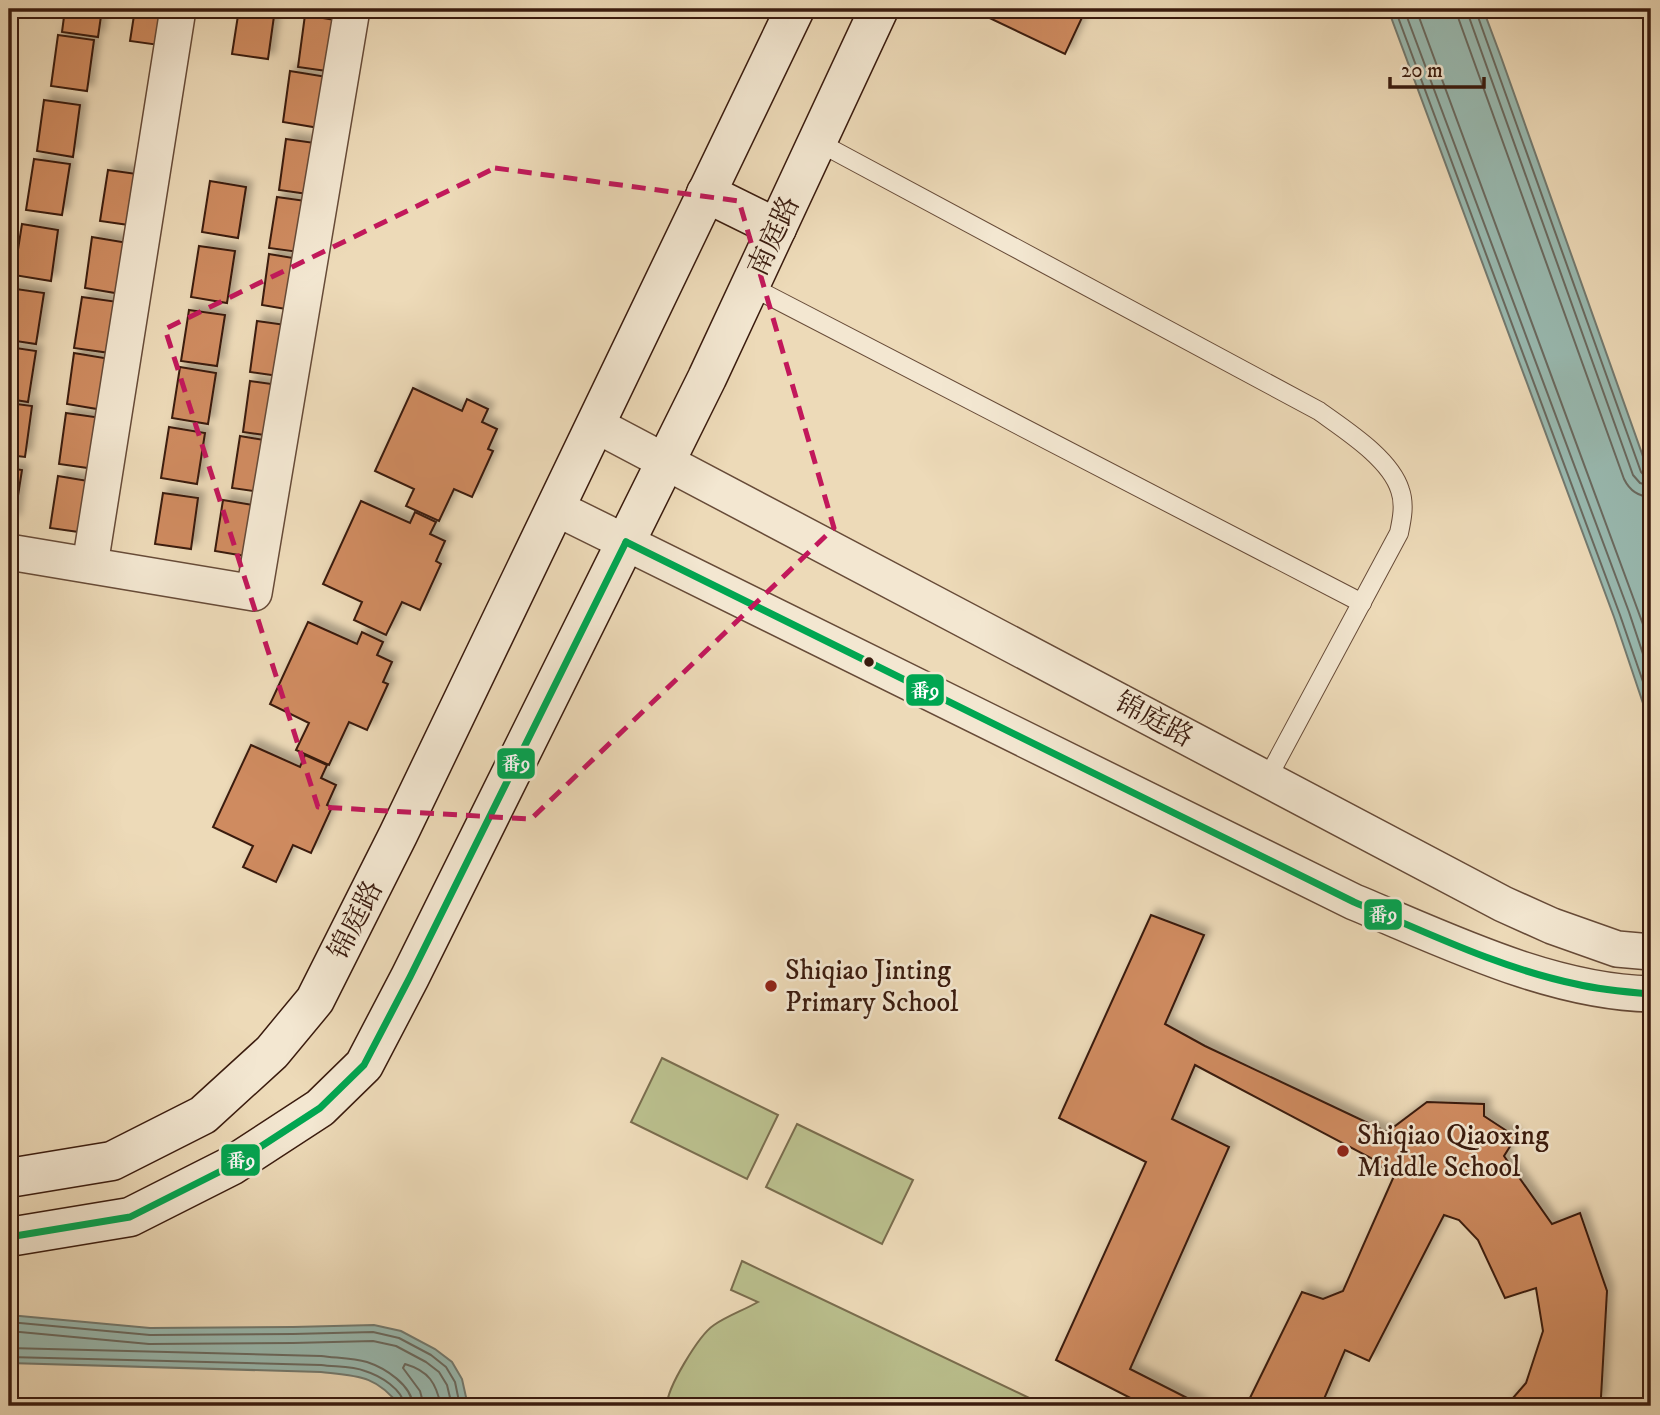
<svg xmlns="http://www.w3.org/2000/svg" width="1660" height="1415" font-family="'IM FELL DW Pica','Noto Serif SC',serif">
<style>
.green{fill:#babf8d;stroke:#7a6d4e;stroke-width:2}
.water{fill:#99bab1;stroke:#737a70;stroke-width:2}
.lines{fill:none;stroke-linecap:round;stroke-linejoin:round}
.shore{stroke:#6a6a60;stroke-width:2}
.building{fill:#cf8b61;stroke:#3a1b0e;stroke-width:2;filter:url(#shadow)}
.lane-casing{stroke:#674b38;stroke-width:20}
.street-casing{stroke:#674b38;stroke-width:38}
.secondary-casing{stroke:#3a1b0e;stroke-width:41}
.lane{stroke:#f3e7d1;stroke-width:18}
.street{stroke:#f3e7d1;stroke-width:35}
.secondary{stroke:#f3e7d1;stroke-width:38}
.bus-1-casing{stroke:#f3e7d1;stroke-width:12}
.bus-1{stroke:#00a651;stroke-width:7}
.marked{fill:none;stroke:#c2185b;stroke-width:5;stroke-dasharray:14 9;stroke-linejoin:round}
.bus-dot{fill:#3a1b0e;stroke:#f3e7d1;stroke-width:2.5}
.poi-dot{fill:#8f2418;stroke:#f3e7d1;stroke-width:2.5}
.labels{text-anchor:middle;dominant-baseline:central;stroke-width:5;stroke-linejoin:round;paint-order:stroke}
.street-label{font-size:28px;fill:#3a1b0e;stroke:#f3e7d1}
.poi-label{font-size:28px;fill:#3a1b0e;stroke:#f3e7d1;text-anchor:start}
.line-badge{stroke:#f3e7d1;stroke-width:2.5}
.badge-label{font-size:19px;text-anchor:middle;font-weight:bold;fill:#fff}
</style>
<defs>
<filter id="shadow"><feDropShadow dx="6" dy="-6" stdDeviation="3.5" flood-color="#0004"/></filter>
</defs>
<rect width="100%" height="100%" fill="#eddab8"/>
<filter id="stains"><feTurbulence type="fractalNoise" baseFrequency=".00286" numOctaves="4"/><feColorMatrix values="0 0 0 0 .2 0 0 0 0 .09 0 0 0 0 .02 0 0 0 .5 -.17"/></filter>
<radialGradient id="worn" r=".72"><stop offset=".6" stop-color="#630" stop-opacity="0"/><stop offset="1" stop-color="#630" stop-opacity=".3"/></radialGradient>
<g class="green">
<path d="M662 1058 778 1115 747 1179 631 1122Z"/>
<path d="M797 1124 913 1180 882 1244 766 1187Z"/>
<path d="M742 1261 1046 1406H667C666 1389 699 1335 714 1325 727 1316 744 1310 758 1302L731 1290Z"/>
</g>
<g class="water">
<path d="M1388 9H1483L1501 57 1651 479V727L1614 617Z"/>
<path d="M9 1315 150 1328 293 1327 374 1325 401 1331 435 1349 452 1362 462 1379 468 1406H400C376 1375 358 1376 321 1372L9 1363Z"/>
</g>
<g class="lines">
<g class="shore">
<path d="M1395 9 1620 615 1651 705"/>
<path d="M1404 9 1629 612 1651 678"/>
<path d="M1416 9 1651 646"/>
<path d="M1457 9 1459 20 1624 479C1630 491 1638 496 1651 497"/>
<path d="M1468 9 1469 17 1633 475 1640 483 1651 486"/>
<path d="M1477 9V14L1641 472 1645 476 1651 477"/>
<path d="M9 1322 150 1335 293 1334 373 1332 399 1338 431 1355 446 1367 455 1382 460 1406"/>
<path d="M9 1331 149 1344 293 1343 373 1341 396 1346 426 1362 439 1372 447 1385 452 1406"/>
<path d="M9 1348 321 1356C336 1358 353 1358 367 1362 385 1368 412 1385 413 1406"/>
<path d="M9 1357 321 1365C335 1367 352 1366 365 1371 381 1376 402 1389 405 1406"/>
<path d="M424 1406 420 1391 403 1368 405 1364C429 1371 436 1383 441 1406"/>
</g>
</g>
<g class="building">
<path d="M65 9H102L98 37 62 32Z"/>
<path d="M135 9H172L166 46 130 41Z"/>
<path d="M239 9H275L268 59 232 54Z"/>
<path d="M983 9H1086L1065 54 981 14Z"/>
<path d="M305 15 341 21 334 72 298 67Z"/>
<path d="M58 35 94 40 87 91 51 86Z"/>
<path d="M290 71 327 77 319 128 283 122Z"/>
<path d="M44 100 80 105 73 157 37 151Z"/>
<path d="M286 139 322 144 315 195 279 190Z"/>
<path d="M34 159 70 164 62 215 26 210Z"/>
<path d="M108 170 144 175 136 226 100 221Z"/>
<path d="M210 181 246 187 238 238 202 232Z"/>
<path d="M277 197 313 202 306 253 269 248Z"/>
<path d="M22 224 58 230 51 281 14 275Z"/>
<path d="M92 237 128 243 121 294 85 288Z"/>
<path d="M199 246 235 251 227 303 191 297Z"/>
<path d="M269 254 305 260 298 311 262 305Z"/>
<path d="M9 288 44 293 36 344 9 340Z"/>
<path d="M82 297 118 302 110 353 74 348Z"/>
<path d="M189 310 225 315 217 366 181 361Z"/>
<path d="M257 321 293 326 286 377 250 372Z"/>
<path d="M9 347 36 351 28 402 9 399Z"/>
<path d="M74 353 110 359 103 410 67 404Z"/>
<path d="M180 367 216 373 208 424 172 418Z"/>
<path d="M250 381 286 386 279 437 243 432Z"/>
<path d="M413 388 462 411 467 399 488 409 482 422 497 429 488 449 493 451 472 497 454 489 439 521 406 506 414 489 375 471Z"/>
<path d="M9 403 32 406 25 457 9 455Z"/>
<path d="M66 413 102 418 95 469 59 464Z"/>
<path d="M169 427 205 433 197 484 161 478Z"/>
<path d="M240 436 276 442 268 493 232 488Z"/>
<path d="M9 468 22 470 14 521 9 520Z"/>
<path d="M58 476 94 482 86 533 50 528Z"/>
<path d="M163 493 198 498 191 549 155 544Z"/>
<path d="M223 500 259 506 251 557 215 551Z"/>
<path d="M361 501 410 523 415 512 436 522 430 534 445 541 436 561 441 564 420 610 402 602 386 635 354 620 362 602 323 584Z"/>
<path d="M308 622 357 644 362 632 383 642 377 655 392 662 383 682 388 684 367 730 349 722 329 765 296 750 309 723 270 704Z"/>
<path d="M251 745 300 767 305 755 327 765 321 778 336 785 327 805 332 807 311 853 293 845 276 882 243 867 253 846 213 827Z"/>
<path d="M1151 915 1204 935 1165 1024 1205 1046 1387 1132 1427 1102 1484 1104V1116L1516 1137 1504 1156 1552 1224 1580 1213 1607 1291 1601 1397 1596 1406H1506L1526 1383 1543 1331 1536 1288 1505 1298 1478 1240 1459 1220 1444 1215 1369 1361 1345 1350 1321 1406H1246L1302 1292 1323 1299 1343 1291 1394 1176 1371 1158 1195 1065 1172 1119 1229 1147 1130 1369 1203 1406H1146L1056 1360 1146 1162 1059 1118Z"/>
</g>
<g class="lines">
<defs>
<g id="lane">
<path d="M818 142 1319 411C1345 430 1390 458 1400 490 1405 504 1402 519 1399 533L1267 779"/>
<path d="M750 286 1362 603"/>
</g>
<g id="street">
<path d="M596 425 1503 904 1552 926 1617 949 1651 952"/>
<path d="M556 508 1354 902C1446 940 1550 992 1651 994"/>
<path d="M9 552 254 593 352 9"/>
<path d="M90 565 178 9"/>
</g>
<g id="secondary">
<path d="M706 193 777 228"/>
<path d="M9 1178 112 1161 203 1115 272 1052 315 1000 398 835 795 9"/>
<path d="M9 1237 130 1217 231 1166 320 1108 364 1065 410 977 707 378 879 9"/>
</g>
</defs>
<use href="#lane" class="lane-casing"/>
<use href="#street" class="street-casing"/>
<use href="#secondary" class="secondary-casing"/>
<use href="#lane" class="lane"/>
<use href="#street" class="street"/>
<use href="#secondary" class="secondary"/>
<defs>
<g id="bus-1">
<path d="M626 542 1354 902C1426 932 1499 968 1576 984 1601 990 1626 992 1651 994"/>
<path d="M9 1237 130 1217 231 1166 320 1108 364 1065 410 977 626 542"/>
</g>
</defs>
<use href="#bus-1" class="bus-1-casing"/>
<use href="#bus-1" class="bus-1"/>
</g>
<path class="marked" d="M495 168 739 201 834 528 531 819 318 807 165 329Z"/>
<circle class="bus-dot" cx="869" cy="662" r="6"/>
<g class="poi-dot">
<circle cx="771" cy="986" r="7"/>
<circle cx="1343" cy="1151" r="7"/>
</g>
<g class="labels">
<g class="street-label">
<text transform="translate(774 236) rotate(-65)">南庭路</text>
<text transform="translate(1154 720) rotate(28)">锦庭路</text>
<text transform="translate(356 920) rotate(-63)">锦庭路</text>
</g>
<g class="poi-label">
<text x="785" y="970">Shiqiao Jinting<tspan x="785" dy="32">Primary School</tspan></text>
<text x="1357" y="1135">Shiqiao Qiaoxing<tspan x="1357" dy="32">Middle School</tspan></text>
</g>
</g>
<g class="line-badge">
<rect x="905" y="673" width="40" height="34" rx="7" fill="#00a651"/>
<rect x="496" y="747" width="40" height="33" rx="7" fill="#00a651"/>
<rect x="1363" y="898" width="40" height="33" rx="7" fill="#00a651"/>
<rect x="220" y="1143" width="41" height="34" rx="7" fill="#00a651"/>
</g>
<g class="badge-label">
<text x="925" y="697">番9</text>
<text x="516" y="770">番9</text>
<text x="1383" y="921">番9</text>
<text x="241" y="1167">番9</text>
</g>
<rect width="1660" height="1415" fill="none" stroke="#eddab8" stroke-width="35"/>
<rect x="10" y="10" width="1639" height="1394" fill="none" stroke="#3a1b0e" stroke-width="3.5"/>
<rect x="18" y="18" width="1625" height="1380" fill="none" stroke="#3a1b0e" stroke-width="2"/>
<path d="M1390 77v10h94v-10" fill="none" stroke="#3a1b0e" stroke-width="3.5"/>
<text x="1401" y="77" font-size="21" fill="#3a1b0e" stroke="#f3e7d1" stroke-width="5" paint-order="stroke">20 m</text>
<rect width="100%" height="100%" filter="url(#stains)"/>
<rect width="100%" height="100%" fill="url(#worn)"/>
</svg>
